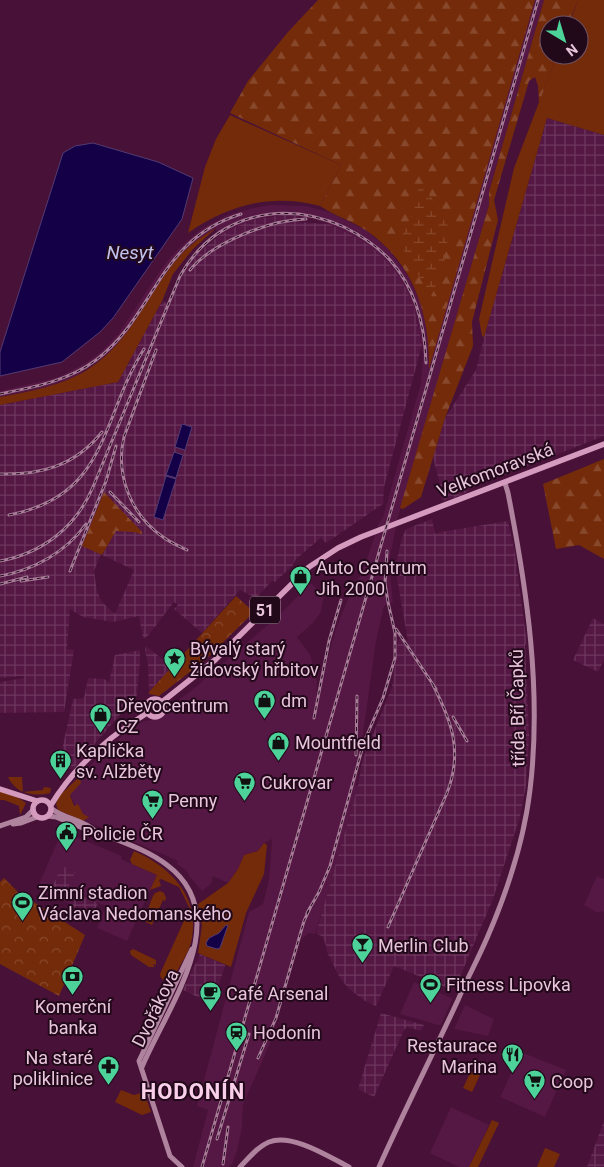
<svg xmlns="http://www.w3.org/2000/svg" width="604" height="1167" font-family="Roboto,sans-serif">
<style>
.built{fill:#551743}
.industrial{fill:url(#industrial-grid);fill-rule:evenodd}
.green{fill:#742b09}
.forest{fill:url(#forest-firs)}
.wetland{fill:url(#wetland-marsh)}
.park{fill:url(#park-crowns)}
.water{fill:#130047;stroke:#533b73}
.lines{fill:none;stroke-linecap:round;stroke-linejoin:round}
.secondary{stroke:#af839e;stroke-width:5}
.primary{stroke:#d49bbe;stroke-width:5.5}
.rail-casing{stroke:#a77b98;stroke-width:3}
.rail{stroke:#21091a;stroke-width:1;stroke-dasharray:4;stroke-linecap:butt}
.labels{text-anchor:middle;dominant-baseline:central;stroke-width:4;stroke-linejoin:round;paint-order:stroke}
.shield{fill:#21091a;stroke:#ad8da1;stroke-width:1}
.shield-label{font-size:16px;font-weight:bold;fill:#e9c5db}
.street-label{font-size:18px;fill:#e9c5db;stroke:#21091a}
.poi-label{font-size:18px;fill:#e9c5db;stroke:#21091a;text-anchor:start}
.water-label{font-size:19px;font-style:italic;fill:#c0c3ed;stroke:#21091a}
.district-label{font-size:22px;font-weight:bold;letter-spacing:1px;fill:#facfe9;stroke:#21091a}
</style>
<defs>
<pattern id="industrial-grid" width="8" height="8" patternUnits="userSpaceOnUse" patternTransform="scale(1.25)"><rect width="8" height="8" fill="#551743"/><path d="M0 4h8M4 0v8" fill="none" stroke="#6d375e"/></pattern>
<pattern id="forest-firs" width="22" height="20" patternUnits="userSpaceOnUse" patternTransform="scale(1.25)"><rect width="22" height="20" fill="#742b09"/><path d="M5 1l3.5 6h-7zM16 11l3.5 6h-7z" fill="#88482c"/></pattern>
<pattern id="wetland-marsh" width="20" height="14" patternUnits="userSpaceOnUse" patternTransform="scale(1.25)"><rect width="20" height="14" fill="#742b09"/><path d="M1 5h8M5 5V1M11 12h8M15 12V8" fill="none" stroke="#88482c"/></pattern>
<pattern id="park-crowns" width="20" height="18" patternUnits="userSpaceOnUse" patternTransform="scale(1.25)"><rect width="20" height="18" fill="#742b09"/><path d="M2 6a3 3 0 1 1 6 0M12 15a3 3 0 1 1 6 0" fill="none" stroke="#88482c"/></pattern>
</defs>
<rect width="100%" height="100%" fill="#481138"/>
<g class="built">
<path d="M535 0H544L489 192V205L398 517 389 562 393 602 384 606 376 641 356 785 358 786 327 895 315 934 309 933 303 938 301 937 271 1041 243 1105 242 1127 237 1151 232 1164 229 1167H193L208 1110 197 1106 249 912 263 904 269 880 272 839 264 843 259 851 244 855 238 869 228 883 213 876 211 884 202 891 189 876 187 871 177 864 178 861 81 819 68 790 101 754 129 730 144 721 161 719 167 708 191 691 278 616 311 583 324 596 321 612 313 623 297 637 310 654 317 682 316 702 336 628 353 587 363 571 379 523 383 517 421 383 423 352 417 317 414 307 373 248 360 239 329 224 313 219 291 215 267 217 240 225 220 235 215 228 192 245 178 258 168 272 124 337 112 350 90 367 75 377 48 387 0 397V391L59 377 87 362 101 352 119 333 162 268 174 253 188 240 203 228 228 215 253 208 271 205 305 206 329 212 367 231 388 249 408 276 422 306 428 332 429 366Z"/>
<path d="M62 831 122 856 121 859 157 875 127 941 97 928 106 906 66 890 74 871 62 867 50 891 39 884Z"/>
<path d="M597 876 604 879V912L601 911 598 913 584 905Z"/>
<path d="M414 982 452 998V1000L441 1025H438L400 1014Z"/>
<path d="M465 1005 494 1019 488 1036 454 1029Z"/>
<path d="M521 1052 566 1070 545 1117 500 1097Z"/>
<path d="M451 1107 489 1125 469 1167H459L430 1153Z"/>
</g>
<g class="industrial">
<path d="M547 118 604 135V436L468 489 469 491 458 497 442 501 441 497 443 496 433 457 445 418 476 370 484 337Z"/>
<path d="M284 215 298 216 299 222 329 224 360 239 373 248 393 268 405 287 414 307 422 345 384 487 383 504 326 543 321 538 296 559 293 565 275 582 272 581 256 598 240 590 202 633 174 609 178 605 174 602 147 637 143 638 139 616 113 622 83 617 70 609 67 649 74 650 64 712 0 713V682L24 678 23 676 0 678V405L118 382 162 301 170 304 180 277 198 253 220 235 240 225 256 219ZM104 492 116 531 102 555 134 570 115 614 102 602 97 591 94 571 101 554 83 546Z"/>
<path d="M432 519 435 534 440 532 508 521 515 553 527 644 525 645 529 735 526 786 520 817 493 899 456 986 450 989 394 966 376 1006 365 1001 349 989 340 978 326 950 327 949 323 937 316 933 358 786 362 761 392 687 398 639 408 641 395 567 402 538 406 529Z"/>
<path d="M593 618 604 624V660L598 672 573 660Z"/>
<path d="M146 646 172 667 149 692 148 664 145 650Z"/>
<path d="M140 650V661L137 695 73 769 58 768 73 699 84 698 88 678 104 679 109 682 115 655Z"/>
<path d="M62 866 75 872 67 890 98 903 92 917 76 906 75 908 50 891Z"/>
<path d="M200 954 225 965 216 995 207 993 204 1000 183 990Z"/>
<path d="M381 1013 424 1025 421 1031 407 1027 404 1030 374 1097 358 1089Z"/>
<path d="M604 1121V1167H587Z"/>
</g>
<g class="green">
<path d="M578 0H604V135L547 118 484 337 482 336 479 319 514 168 557 55H579V25H569Z"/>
<path d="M230 115 341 165 320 206C271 193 228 205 188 233L205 167 216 139Z"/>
<path d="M216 228 193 249 173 274 162 301 118 382 0 405V397C31 391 63 386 90 368 131 341 147 295 177 259 188 246 201 237 216 228Z"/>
<path d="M8 777H22L23 792 43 790 44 787 51 788 50 793C33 797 16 794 8 777Z"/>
<path d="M77 779H80L81 783 70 795 74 806 78 804 83 814 89 817 83 821 58 810 56 804 59 796Z"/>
<path d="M0 791 17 797 26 803 20 815 19 806 4 800H0Z"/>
<path d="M264 843 267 845 264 874 246 913 231 967 198 953 202 926 198 904 228 883 238 869 244 855 258 851Z"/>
<path d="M134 851C169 866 200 896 192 938 190 951 180 965 174 977L170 981C165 982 160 979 160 974L187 914 189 907 179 887 161 879 159 880 161 886 150 890 157 875 132 864 130 860Z"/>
<path d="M160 891 164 893 166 898 165 901 163 900 152 925 146 922 144 919 153 896 155 893Z"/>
<path d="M133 949 156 960V965L154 964 153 965 155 967H149L131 955 130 951Z"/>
<path d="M471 1071 480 1075 472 1092 463 1088Z"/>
<path d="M121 1090 134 1095 144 1092 151 1112 142 1115 115 1102Z"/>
<path d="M492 1120 499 1123 478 1167H469Z"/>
<path d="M545 1148 560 1154 554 1167H537Z"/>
</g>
<g class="forest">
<path d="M318 0H535L429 369C430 314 414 264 367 231 352 221 335 216 320 206L341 165 230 113 248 81 288 32Z"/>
<path d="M544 0H578L568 25H549V55H557L539 103 538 86 535 77 529 81 494 200 498 220 472 322 473 346 445 418 421 497 403 509 400 508 489 205V192Z"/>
<path d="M604 459V559L579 545 556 549 543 484Z"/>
<path d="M104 492 142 532V534L133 532 116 531 102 555 82 546Z"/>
</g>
<path class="wetland" d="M422 186 445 215 444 221 451 229C449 243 442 248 445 262 437 274 437 288 430 298L424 299 423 283 407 255 398 244 416 205V192Z"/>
<g class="park">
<path d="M236 596 254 612 204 661 159 696 149 694V692Z"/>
<path d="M4 878 18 892 85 935 59 996 0 964V882Z"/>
</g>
<g class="water">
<path d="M93 143 158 162 193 178 182 219 113 318 100 332 62 362 0 376V352L63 153 75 146Z"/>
<path d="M182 424 192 427 185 450 175 447Z"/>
<path d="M174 452 183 455 176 478 166 475Z"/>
<path d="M166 476 176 479 163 520 154 517Z"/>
<path d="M226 925 228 926 227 928 220 948 217 949 207 946 206 943 209 938 219 933Z"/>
</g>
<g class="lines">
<g class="secondary">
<path d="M52 809C64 819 83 819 95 831"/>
<path d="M48 816 56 817 90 831H95C119 841 146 849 167 865 237 917 166 1009 142 1067"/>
<path d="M13 824 21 823 37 817"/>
<path d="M0 826 26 817 33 810"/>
<path d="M182 1167 170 1156 139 1061 192 949"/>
<path d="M240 1167C249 1158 257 1147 269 1142 292 1133 329 1157 349 1167"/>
<path d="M379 1167C404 1111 432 1056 458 1000 467 979 478 959 487 938 507 892 524 840 530 790 542 691 527 590 508 493L505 483"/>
</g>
<g class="primary">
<circle cx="155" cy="708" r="9"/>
<path d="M162 702 215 660 309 567 338 548 361 537 604 444"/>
<path d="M0 789 37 801"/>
<circle cx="42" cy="809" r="9"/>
<path d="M51 805C74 767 110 736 147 713"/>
</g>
<defs>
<g id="rail">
<path d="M190 270C213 242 270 220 306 219"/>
<path d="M156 350 124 437C115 475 131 515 163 537 171 543 179 546 187 550"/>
<path d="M0 394C34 387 68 381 96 360 156 315 157 240 241 214"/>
<path d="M0 474C41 475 75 466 102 432"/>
<path d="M110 492 139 522"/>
<path d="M9 515C109 496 100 419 144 349"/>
<path d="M0 561C43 553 76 527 93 487L180 276C215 214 282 199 344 227 362 236 377 246 390 260 415 288 425 326 426 363"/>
<path d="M70 571 106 481 116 446"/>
<path d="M0 576C34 570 66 552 86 524"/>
<path d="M21 581 48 577"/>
<path d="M0 584 27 577"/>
<path d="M396 629 436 689"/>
<path d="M453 717 467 741"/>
<path d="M314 718 329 641 341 600"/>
<path d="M356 755 357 696"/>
<path d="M307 913 319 892 330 866 364 742 383 698 395 658V633L388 602 385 583 387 551"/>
<path d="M388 927 447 793C463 752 452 722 433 685"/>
<path d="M258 1058 276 1018 304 921 310 908"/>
<path d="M217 1139 249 1034"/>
<path d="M223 1164 228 1127"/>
<path d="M202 1167 538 0"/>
</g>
</defs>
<use href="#rail" class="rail-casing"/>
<use href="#rail" class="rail"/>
</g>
<defs>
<symbol id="shop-pin" viewBox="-11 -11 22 30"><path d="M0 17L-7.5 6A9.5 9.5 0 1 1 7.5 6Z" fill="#4dd39a" stroke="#21091a"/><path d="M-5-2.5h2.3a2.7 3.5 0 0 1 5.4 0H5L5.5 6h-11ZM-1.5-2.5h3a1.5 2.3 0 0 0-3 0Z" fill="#111"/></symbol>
<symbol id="sight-pin" viewBox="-11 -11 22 30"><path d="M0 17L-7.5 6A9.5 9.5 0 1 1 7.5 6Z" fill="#4dd39a" stroke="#21091a"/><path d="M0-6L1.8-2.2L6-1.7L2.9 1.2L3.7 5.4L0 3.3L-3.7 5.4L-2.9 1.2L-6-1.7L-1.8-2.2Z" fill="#111"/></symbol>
<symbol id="building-pin" viewBox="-11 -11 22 30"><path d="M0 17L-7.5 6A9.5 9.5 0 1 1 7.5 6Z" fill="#4dd39a" stroke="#21091a"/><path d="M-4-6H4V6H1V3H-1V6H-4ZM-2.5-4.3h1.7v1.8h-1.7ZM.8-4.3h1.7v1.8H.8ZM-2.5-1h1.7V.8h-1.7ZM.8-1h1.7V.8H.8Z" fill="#111"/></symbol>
<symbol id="supermarket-pin" viewBox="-11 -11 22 30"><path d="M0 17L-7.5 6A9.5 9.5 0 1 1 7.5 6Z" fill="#4dd39a" stroke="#21091a"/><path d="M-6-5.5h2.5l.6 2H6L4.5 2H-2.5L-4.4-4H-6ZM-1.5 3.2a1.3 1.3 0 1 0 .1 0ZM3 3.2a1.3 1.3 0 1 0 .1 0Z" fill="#111"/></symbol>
<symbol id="civic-pin" viewBox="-11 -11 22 30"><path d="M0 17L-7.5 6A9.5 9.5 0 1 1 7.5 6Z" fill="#4dd39a" stroke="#21091a"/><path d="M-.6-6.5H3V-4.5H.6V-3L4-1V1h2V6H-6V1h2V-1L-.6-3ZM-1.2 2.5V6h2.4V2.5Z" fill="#111"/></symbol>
<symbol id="stadium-pin" viewBox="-11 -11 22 30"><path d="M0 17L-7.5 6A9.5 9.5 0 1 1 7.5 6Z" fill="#4dd39a" stroke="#21091a"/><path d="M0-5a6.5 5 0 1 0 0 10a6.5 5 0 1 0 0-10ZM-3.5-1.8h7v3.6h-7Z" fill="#111"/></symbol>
<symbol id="bar-pin" viewBox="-11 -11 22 30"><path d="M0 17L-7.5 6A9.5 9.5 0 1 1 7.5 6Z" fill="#4dd39a" stroke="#21091a"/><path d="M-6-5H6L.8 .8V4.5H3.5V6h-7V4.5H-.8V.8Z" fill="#111"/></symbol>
<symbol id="bank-pin" viewBox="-11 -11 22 30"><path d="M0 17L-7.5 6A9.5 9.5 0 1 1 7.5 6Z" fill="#4dd39a" stroke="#21091a"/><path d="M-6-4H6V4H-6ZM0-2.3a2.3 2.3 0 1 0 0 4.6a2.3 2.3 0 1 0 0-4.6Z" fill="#111"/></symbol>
<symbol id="cafe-pin" viewBox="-11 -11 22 30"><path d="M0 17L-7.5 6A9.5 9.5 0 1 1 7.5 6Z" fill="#4dd39a" stroke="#21091a"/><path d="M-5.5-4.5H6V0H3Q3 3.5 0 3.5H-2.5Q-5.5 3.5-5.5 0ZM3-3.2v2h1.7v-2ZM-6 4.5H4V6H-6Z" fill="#111"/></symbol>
<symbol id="station-pin" viewBox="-11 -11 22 30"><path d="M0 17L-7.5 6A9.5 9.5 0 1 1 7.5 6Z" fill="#4dd39a" stroke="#21091a"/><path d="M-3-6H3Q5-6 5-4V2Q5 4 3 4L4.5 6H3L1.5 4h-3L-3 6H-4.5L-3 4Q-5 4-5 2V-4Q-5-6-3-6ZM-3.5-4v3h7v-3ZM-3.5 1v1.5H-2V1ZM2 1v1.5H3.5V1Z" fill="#111"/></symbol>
<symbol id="restaurant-pin" viewBox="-11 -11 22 30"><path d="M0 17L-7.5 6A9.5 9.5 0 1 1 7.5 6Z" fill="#4dd39a" stroke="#21091a"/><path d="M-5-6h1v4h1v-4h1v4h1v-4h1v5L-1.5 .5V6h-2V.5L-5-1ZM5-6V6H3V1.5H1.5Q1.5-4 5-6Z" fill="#111"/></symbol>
<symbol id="pharmacy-pin" viewBox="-11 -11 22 30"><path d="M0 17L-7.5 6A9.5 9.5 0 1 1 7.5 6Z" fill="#4dd39a" stroke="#21091a"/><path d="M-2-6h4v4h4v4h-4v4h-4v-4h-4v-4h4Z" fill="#111"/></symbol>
</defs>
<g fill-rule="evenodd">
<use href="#shop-pin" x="288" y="564" width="25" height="34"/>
<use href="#sight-pin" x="162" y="646" width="25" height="34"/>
<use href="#shop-pin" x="252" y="688" width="25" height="34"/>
<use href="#shop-pin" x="88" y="702" width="25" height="34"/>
<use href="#shop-pin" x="266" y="730" width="25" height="34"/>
<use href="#building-pin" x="48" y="748" width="25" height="34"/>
<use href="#supermarket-pin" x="232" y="770" width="25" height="34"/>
<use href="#supermarket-pin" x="140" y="788" width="25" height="34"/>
<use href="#civic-pin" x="54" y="820" width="25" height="34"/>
<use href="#stadium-pin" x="10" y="890" width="25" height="34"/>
<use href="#bar-pin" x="350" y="932" width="25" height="34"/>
<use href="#bank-pin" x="60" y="964" width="25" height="34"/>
<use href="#stadium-pin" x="418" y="972" width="25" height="34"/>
<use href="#cafe-pin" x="198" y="980" width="25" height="34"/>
<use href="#station-pin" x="224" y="1020" width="25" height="34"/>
<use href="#restaurant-pin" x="500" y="1042" width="25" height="34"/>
<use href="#pharmacy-pin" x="96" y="1054" width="25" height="34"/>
<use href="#supermarket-pin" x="522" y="1068" width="25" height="34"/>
</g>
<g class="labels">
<rect class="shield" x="250" y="596.5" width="30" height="27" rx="4"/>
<g class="shield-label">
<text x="265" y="610">51</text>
</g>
<g class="street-label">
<text transform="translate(495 470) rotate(-21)">Velkomoravská</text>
<text transform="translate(517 708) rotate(-91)">třída Bří Čapků</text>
<text transform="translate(155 1008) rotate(-64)">Dvořákova</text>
</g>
<g class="poi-label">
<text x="316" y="567">Auto Centrum<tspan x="316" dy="21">Jih 2000</tspan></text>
<text x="190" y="648">Bývalý starý<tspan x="190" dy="21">židovský hřbitov</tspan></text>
<text x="281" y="700">dm</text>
<text x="116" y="705">Dřevocentrum<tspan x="116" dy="21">CZ</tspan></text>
<text x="295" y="742">Mountfield</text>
<text x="76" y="750">Kaplička<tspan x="76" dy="21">sv. Alžběty</tspan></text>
<text x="261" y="782">Cukrovar</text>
<text x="168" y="800">Penny</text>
<text x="82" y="833">Policie ČR</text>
<text x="38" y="892">Zimní stadion<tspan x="38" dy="21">Václava Nedomanského</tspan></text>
<text x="378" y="945">Merlin Club</text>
<text x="446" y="984">Fitness Lipovka</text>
<text x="226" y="993">Café Arsenal</text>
<text x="73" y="1006" text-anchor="middle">Komerční<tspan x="73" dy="21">banka</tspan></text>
<text x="253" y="1032">Hodonín</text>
<text x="497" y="1045" text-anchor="end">Restaurace<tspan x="497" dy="21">Marina</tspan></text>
<text x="93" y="1057" text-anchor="end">Na staré<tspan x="93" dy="21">poliklinice</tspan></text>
<text x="551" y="1081">Coop</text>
</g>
<g class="water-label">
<text x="130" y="252">Nesyt</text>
</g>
<g class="district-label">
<text x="193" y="1091">HODONÍN</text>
</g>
</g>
<g transform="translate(564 40) rotate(142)"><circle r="24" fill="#21091a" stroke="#715467"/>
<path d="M0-4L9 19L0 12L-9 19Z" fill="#4dd39a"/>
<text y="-8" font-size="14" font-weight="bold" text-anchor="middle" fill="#e9c5db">N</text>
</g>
</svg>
